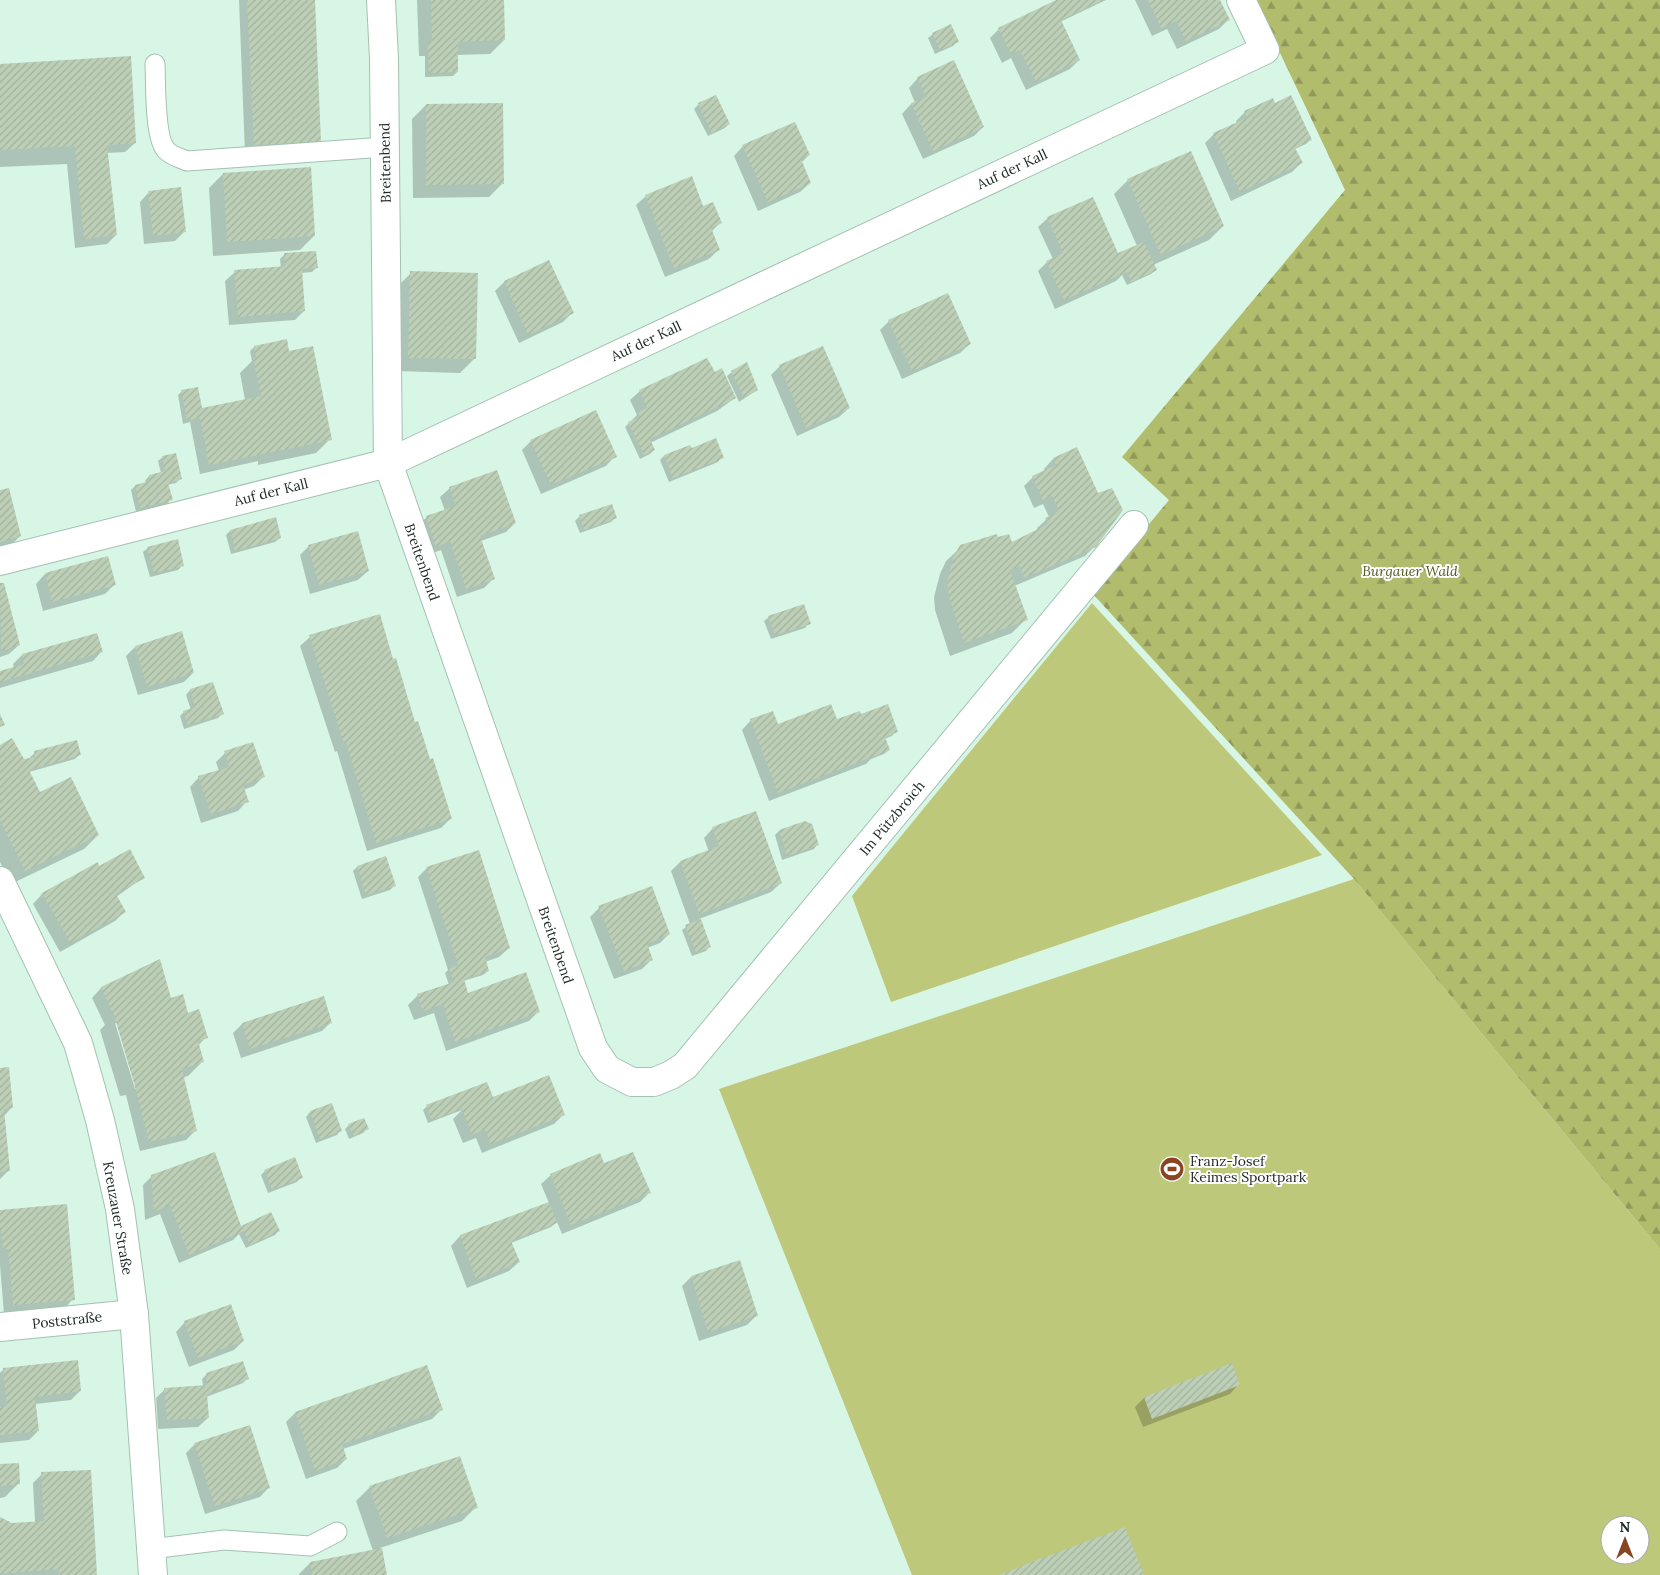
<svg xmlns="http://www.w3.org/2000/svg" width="1660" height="1575" font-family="Lora,serif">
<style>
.green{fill:#bec87b;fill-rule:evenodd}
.forest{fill:url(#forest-firs)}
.shadow{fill:#0003;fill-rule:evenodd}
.building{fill:url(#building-hatch)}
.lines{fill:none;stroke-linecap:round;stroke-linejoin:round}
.service-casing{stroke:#a4c1b1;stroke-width:21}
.minor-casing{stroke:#a4c1b1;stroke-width:30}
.secondary-casing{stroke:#a4c1b1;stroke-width:30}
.service{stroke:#fff;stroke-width:19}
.minor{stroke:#fff;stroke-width:28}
.secondary{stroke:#fff;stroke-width:28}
.labels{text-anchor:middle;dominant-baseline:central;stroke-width:4;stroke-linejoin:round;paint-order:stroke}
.street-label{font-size:14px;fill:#202b25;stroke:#fff}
.park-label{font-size:14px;font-style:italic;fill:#555b22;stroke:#fff}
.poi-label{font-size:14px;fill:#202b25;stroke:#fff;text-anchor:start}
</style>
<defs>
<pattern id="forest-firs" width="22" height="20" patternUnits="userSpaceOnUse" patternTransform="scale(1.25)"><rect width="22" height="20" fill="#b2bc6d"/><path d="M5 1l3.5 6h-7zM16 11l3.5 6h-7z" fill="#909959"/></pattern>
<pattern id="building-hatch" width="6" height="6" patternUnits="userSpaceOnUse" patternTransform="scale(1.25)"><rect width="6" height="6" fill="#bdd0b7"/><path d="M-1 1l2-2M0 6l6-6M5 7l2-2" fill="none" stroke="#a2b39d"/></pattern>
</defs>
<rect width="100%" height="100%" fill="#d7f6e5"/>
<g class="green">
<path d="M1092 603 1322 855 891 1002 852 896Z"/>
<path d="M1354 879 1660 1249V1575H912L719 1089ZM1610 1525H1640V1555H1610Z"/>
</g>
<path class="forest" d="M1255 0H1660V1249L1354 879 1092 593 1169 500 1122 457 1345 190Z"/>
<g class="shadow">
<path d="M239 0H313L319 142 310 151 245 154Z"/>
<path d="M417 0H503L504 40 490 54 457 55V72L453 76 425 77V56H419Z"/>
<path d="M1059 0H1106L1060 22 1079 60 1070 69 1026 90 1011 58 1002 63 990 38 999 29Z"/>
<path d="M1135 0H1219L1228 20 1219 29 1177 49 1167 29 1152 36Z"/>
<path d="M933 34 957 41 953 46 935 54 928 38Z"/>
<path d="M0 65 135 143 125 152 107 153 116 235 107 244 75 248 67 164 0 167Z"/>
<path d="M918 78 983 127 974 136 923 159 902 114 911 104 915 103 909 88Z"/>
<path d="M699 104 729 124 725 128 708 136 694 109Z"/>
<path d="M1274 104 1311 139 1306 144 1295 149 1301 163 1292 172 1231 201 1205 143 1214 134 1237 124 1236 121 1245 112Z"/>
<path d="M426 105 503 183 489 197 413 198 412 119Z"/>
<path d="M743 146 809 155 801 163 810 183 800 192 758 211 734 156Z"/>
<path d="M223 174 314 236 300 250 213 256 209 188Z"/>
<path d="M1128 180 1223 226 1209 240 1153 265 1156 270 1151 274 1127 285 1122 275 1116 281 1055 309 1038 271 1047 262 1053 259 1038 227 1048 218 1118 255 1137 246 1114 194Z"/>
<path d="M149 192 185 231 175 241 144 244 140 202Z"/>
<path d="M646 196 720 223 711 232 718 250 709 259 665 277 636 205Z"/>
<path d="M284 255 316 268 312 272 301 273 304 311 295 320 229 325 225 281 235 272 281 268 280 259Z"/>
<path d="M549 262 572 313 563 322 519 343 495 291 504 282Z"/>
<path d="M411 273 474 359 460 373 395 371 397 287Z"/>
<path d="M889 321 970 344 960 353 902 379 880 330Z"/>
<path d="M254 347 288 352 330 439 316 453 258 465V461L200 474 190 422 183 424 178 395 182 391 201 409 245 400 240 373 252 361 250 351Z"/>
<path d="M780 366 849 408 839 417 797 436 771 375Z"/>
<path d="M732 372 757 390 739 402 727 376Z"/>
<path d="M714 374 735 398 717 411 650 443 654 450 650 454 640 459 625 427 637 415 630 400 640 391Z"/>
<path d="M531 441 615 456 606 466 541 494 522 450Z"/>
<path d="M689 446 691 450 722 457 718 462 669 482 660 460 664 456Z"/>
<path d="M1076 449 1095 546 1085 556 1014 586 1026 619 1012 633 950 656 935 610 934 597 940 574 946 561 961 547 997 539 1011 544 1038 531 1037 528 1049 517 1043 504 1034 508 1024 486 1033 477 1045 471 1044 469 1053 459Z"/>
<path d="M163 457 180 479 176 483 167 485 171 499 167 504 136 512 131 490 135 486 146 483 145 481 149 476 161 473 158 461Z"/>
<path d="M450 488 515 523 506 532 481 541 493 579 484 588 457 597 441 550 427 555 417 526 427 517 445 511 440 497Z"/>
<path d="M0 491 20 536 11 545 0 548Z"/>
<path d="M611 505 615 518 611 522 580 533 575 521 579 517Z"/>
<path d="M230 531 280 538 275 542 231 554 226 535Z"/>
<path d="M309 546 368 571 358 580 310 594 300 555Z"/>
<path d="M148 548 183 565 178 570 150 577 143 552Z"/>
<path d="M107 557 114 585 105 594 43 611 36 584 45 574Z"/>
<path d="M3 584 19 645 9 654 0 657V585Z"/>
<path d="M769 617 809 623 805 628 771 639 764 621Z"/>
<path d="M96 634 102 651 93 661 0 688V672L14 668 13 664 22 655Z"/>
<path d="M310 637 393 660 414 724 450 819 441 828 367 851 337 751 335 752 300 646Z"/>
<path d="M135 647 193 673 184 682 138 695 126 656Z"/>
<path d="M212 683 222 714 218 718 184 729 180 716 184 712 191 710 186 695 190 690Z"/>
<path d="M861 716 896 731 892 736 884 739 889 750 884 754 871 759 866 764 769 801 742 730 751 720 777 725 836 721Z"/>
<path d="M0 746 23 761 31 759 30 757 35 753 79 755 75 759 29 772 39 794 98 835 84 849 11 884 0 862Z"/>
<path d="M225 753 263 777 254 786 243 790 247 801 238 811 201 823 190 787 199 777 219 771 216 762Z"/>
<path d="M713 828 781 883 771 892 699 919 710 946 706 951 692 956 682 930 690 924 671 871 680 862 709 852 704 838Z"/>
<path d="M779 831 818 844 814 849 782 860 775 835Z"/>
<path d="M97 864 99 867 144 877 116 897 124 912 115 921 60 952 33 904 42 894Z"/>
<path d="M357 867 394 886 390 890 362 899 353 871Z"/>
<path d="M427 868 509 948 499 957 485 962 488 971 483 975 463 981 468 994 539 1011 529 1021 446 1051 434 1013 414 1020 408 1005 418 995 449 985 445 973 448 970 418 877Z"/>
<path d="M599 908 669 934 660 943 647 948 652 959 642 969 614 979 590 917Z"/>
<path d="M159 960 169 997 188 1014 206 1037 198 1046 202 1062 188 1076 182 1078 195 1131 186 1140 140 1151 126 1095 120 1096 100 1030 105 1025 92 998 101 988ZM115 1023H118L137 1089H135Z"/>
<path d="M323 997 331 1022 322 1031 241 1058 233 1033 242 1024Z"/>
<path d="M0 1069 12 1107 4 1116 9 1170 0 1179Z"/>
<path d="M492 1099 563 1115 554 1124 482 1153 476 1138 463 1143 453 1119 462 1110 428 1123 423 1110 427 1106Z"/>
<path d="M331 1104 341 1130 337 1135 316 1143 306 1117 310 1112Z"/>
<path d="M349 1125 367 1129 363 1133 349 1139 345 1129Z"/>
<path d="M603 1165 649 1193 640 1202 562 1234 557 1222 551 1227 511 1243 519 1262 509 1271 467 1288 451 1246 460 1236 549 1203 541 1184 551 1175Z"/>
<path d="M265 1171 301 1177 297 1182 268 1193 261 1175Z"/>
<path d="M152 1176 241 1227 279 1230 275 1235 246 1248 239 1234 233 1240 179 1263 160 1214 145 1220 143 1185Z"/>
<path d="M0 1211 73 1299 64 1309 4 1314 0 1265Z"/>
<path d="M739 1262 756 1316 747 1325 699 1341 682 1286 691 1277Z"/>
<path d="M185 1322 243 1341 234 1350 189 1367 176 1332Z"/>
<path d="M4 1369 80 1391 71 1400 35 1404 38 1431 29 1440 0 1443V1373Z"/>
<path d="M207 1374 247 1379 243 1383 206 1397 208 1418 198 1427 158 1429 156 1398 165 1389 203 1386 202 1379Z"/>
<path d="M1239 1384 1230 1394 1143 1427 1135 1407 1144 1398Z"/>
<path d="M441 1410 432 1419 343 1449 346 1459 337 1468 306 1479 286 1422 295 1413Z"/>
<path d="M195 1444 269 1487 260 1497 205 1514 186 1453Z"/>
<path d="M0 1466 19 1483 5 1497 0 1498Z"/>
<path d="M42 1474 96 1575H0V1519L11 1524 35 1522 33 1483Z"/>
<path d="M370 1487 476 1507 462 1521 380 1548 385 1575H298L310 1563 373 1551 356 1501Z"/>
</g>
<g class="building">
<path d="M247 0H315L321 142 254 145Z"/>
<path d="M431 0H504L505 40 458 42V72L429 73 428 42H432Z"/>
<path d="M1056 0H1103L1061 20 1080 60 1036 82 1020 50 1011 54 998 28Z"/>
<path d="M1148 0H1220L1230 20 1186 41 1176 21 1161 28Z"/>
<path d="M951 24 959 42 940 50 932 33Z"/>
<path d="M131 56 136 143 107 145 117 235 84 239 75 146 0 150V64Z"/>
<path d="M954 60 984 127 933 151 911 103 926 97 917 77Z"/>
<path d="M716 95 730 124 712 133 698 103Z"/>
<path d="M1291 95 1312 140 1295 148 1303 163 1240 192 1213 133 1247 118 1244 111 1273 98 1275 103Z"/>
<path d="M503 103 504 184 426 185V104Z"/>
<path d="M795 122 810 155 801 159 811 183 768 202 742 145Z"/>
<path d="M1191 151 1224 226 1161 255 1127 179Z"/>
<path d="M311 167 315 236 227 242 223 173Z"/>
<path d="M692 176 703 206 713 202 722 223 711 228 720 250 674 268 645 195Z"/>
<path d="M181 187 186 232 153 236 148 191Z"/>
<path d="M1093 197 1118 253 1144 242 1157 270 1131 282 1127 272 1064 300 1046 261 1063 253 1047 217Z"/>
<path d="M316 251 318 268 302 269 305 311 238 317 234 270 285 266 284 253Z"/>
<path d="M549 260 574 313 528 335 504 281Z"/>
<path d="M410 271 478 273 476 359 408 358Z"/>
<path d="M948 293 971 344 912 371 888 320Z"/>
<path d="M287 339 289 351 313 346 332 440 209 465 200 418 187 420 181 390 198 387 202 408 261 396 253 358H256L254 346Z"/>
<path d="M823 346 850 408 806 428 779 365Z"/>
<path d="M707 358 715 372 722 368 736 398 650 439 655 450 644 455 628 422 640 417 638 412 647 408 639 390Z"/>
<path d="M747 362 758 390 744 398 731 371Z"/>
<path d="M596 410 617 457 551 485 530 440Z"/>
<path d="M716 438 724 458 673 478 664 455 690 445 692 448Z"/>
<path d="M1077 447 1098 493 1112 488 1123 510 1096 547 1024 578 1020 566 1010 570 1028 620 964 643 949 596 947 582 953 558 960 545 997 534 998 537 1009 534 1012 542 1048 524 1045 518 1059 511 1052 496 1043 500 1032 476 1056 465 1053 458Z"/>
<path d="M176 453 182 479 168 483 173 500 140 508 135 485 150 481 149 475 165 471 162 456Z"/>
<path d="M497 470 516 523 480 536 495 579 466 589 450 541 436 547 426 516 456 506 449 487Z"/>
<path d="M9 488 21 536 0 542V490Z"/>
<path d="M612 504 617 518 584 530 579 515Z"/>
<path d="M276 517 281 538 235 551 230 530Z"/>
<path d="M358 531 369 571 319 585 308 545Z"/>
<path d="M178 539 184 566 154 573 147 547Z"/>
<path d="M108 556 116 585 52 602 45 573Z"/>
<path d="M0 583H4L20 645 1 651Z"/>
<path d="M804 604 811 624 775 635 768 616Z"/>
<path d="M380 614 393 659 396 658 415 722 418 721 430 759 433 758 452 819 376 843 346 742 344 743 309 635Z"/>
<path d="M182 631 194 673 147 687 135 646Z"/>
<path d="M97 633 103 652 0 682V671L24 664 22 654Z"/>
<path d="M213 682 224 714 188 725 183 711 195 707 190 689Z"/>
<path d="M831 704 837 719 860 711 861 714 888 704 898 732 885 737 890 750 778 793 750 719 773 711 778 724Z"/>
<path d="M0 714 5 725 0 727Z"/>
<path d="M12 738 24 759 35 757 34 751 77 740 81 755 29 770 40 792 71 777 99 835 25 871 0 820V745Z"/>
<path d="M253 742 265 777 243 785 249 802 211 814 198 776 229 767 224 751Z"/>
<path d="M756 811 782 883 699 914 680 861 719 846 712 827Z"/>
<path d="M805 821 812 824 819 845 787 856 779 830Z"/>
<path d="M130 849 145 878 116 894 126 912 70 943 42 893 98 862 99 866Z"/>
<path d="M479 850 510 948 485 957 489 971 464 979 468 993 526 972 540 1012 455 1042 443 1004 423 1011 417 994 454 982 449 968 458 965 426 867Z"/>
<path d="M386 856 396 886 366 895 357 866Z"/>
<path d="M652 886 670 934 647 944 653 960 624 971 598 906Z"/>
<path d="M701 919 711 947 696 953 685 925Z"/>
<path d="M160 959 171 998 183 994 188 1013 199 1009 208 1038 198 1041 204 1062 182 1069 197 1131 149 1142 134 1083 114 1015 101 987Z"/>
<path d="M324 996 332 1023 250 1049 242 1023Z"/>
<path d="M9 1067 13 1108 4 1109 10 1171 0 1172V1068Z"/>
<path d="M549 1075 565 1115 491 1144 485 1129 472 1135 462 1109 432 1120 426 1105 487 1082 493 1097Z"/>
<path d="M332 1103 342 1131 320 1139 310 1111Z"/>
<path d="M364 1118 369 1129 354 1136 348 1124Z"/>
<path d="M215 1152 241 1226 271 1212 280 1231 250 1245 244 1231 189 1255 170 1205 154 1212 151 1175Z"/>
<path d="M633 1152 651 1193 571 1225 550 1174 600 1153 604 1163Z"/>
<path d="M295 1157 303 1178 272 1189 264 1170Z"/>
<path d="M549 1202 557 1223 511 1241 520 1262 476 1280 460 1235Z"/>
<path d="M67 1204 75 1300 13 1305 8 1249H3L1 1231H0V1210Z"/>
<path d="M740 1260 758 1316 708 1332 691 1276Z"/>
<path d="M231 1304 244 1341 198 1358 184 1321Z"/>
<path d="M78 1360 81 1391 35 1397 39 1431 0 1435V1407L7 1406 3 1368Z"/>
<path d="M243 1361 249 1379 207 1394 209 1418 167 1420 164 1388 207 1385 206 1373Z"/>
<path d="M1232 1363 1240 1385 1152 1419 1144 1397Z"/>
<path d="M427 1365 443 1410 342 1444 347 1459 315 1471 295 1412Z"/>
<path d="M250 1425 270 1488 215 1506 194 1443Z"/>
<path d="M460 1456 478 1508 387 1538 369 1486Z"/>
<path d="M19 1463 20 1484 0 1486V1464Z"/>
<path d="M91 1470 97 1575H59V1569L0 1574V1517L12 1523 44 1521 41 1472Z"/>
<path d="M1125 1527 1144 1575H999L1024 1565Z"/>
<path d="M382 1548 387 1575H312L310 1562Z"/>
</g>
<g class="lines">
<defs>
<g id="service">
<path d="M155 64C156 83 154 136 166 150 171 156 180 158 187 161L385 147"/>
<path d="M151 1549 224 1540 310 1546 337 1532"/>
</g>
<g id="minor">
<path d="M381 0 384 59 388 463 593 1048 607 1069 632 1082H654L671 1075 685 1066 1134 525"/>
<path d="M0 561 388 463 1265 50 1241 0"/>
<path d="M0 1327 134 1314"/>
</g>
<path id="secondary" d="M0 881 78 1043 100 1120 120 1209 134 1314 153 1575"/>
</defs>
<use href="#service" class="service-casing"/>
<use href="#minor" class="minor-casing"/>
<use href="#secondary" class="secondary-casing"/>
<use href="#service" class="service"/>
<use href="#minor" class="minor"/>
<use href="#secondary" class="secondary"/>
</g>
<defs>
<symbol id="stadium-disc" viewBox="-11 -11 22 22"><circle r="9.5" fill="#8b4421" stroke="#fff"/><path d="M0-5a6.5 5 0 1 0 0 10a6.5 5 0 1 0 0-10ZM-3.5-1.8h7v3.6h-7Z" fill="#fff"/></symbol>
</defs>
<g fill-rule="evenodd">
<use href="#stadium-disc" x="1158" y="1155" width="28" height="28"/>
</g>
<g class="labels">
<g class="street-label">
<text transform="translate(385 163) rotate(-91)">Breitenbend</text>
<text transform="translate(1012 169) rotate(-25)">Auf der Kall</text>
<text transform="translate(646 341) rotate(-25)">Auf der Kall</text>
<text transform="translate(271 492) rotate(-14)">Auf der Kall</text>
<text transform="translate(422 562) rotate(71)">Breitenbend</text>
<text transform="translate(892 818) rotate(-50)">Im Pützbroich</text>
<text transform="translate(556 945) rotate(71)">Breitenbend</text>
<text transform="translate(118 1218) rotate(80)">Kreuzauer Straße</text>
<text transform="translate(67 1320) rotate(-6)">Poststraße</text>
</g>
<g class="park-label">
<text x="1410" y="571">Burgauer Wald</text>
</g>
<g class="poi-label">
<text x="1190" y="1161">Franz-Josef<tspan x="1190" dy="16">Keimes Sportpark</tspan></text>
</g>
</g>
<g transform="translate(1625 1540)"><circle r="24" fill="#ffffff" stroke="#a6aaa8"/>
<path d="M0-4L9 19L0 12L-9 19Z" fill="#8b4421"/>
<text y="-8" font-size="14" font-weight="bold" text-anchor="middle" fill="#202b25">N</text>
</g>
</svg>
